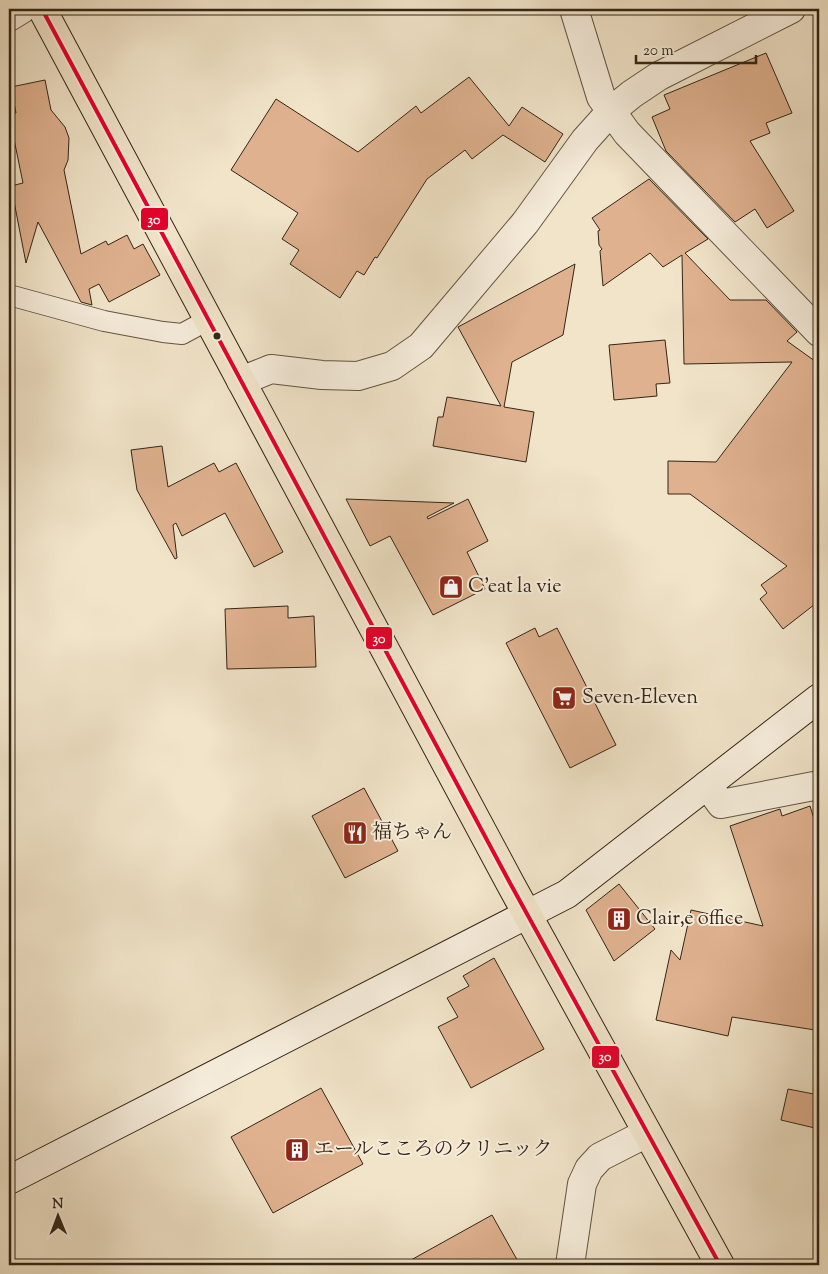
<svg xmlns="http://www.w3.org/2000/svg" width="828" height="1274" font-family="'Sorts Mill Goudy','Noto Serif JP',serif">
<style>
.building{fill:#dfb18f;stroke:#342517}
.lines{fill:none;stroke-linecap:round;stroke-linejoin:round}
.lane-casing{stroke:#635544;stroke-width:22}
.street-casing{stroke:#635544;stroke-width:30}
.secondary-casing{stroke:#342517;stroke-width:30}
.primary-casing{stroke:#342517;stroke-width:30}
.lane{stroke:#f6eddc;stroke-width:20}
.street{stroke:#f6eddc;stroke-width:28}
.secondary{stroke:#f6eddc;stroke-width:28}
.primary{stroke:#f1e4c9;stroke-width:28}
.bus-1-casing{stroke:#f6eddc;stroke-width:8}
.bus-1{stroke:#e4002b;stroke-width:4}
.bus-dot{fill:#342517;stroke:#f6eddc;stroke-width:2}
.labels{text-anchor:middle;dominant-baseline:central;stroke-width:4;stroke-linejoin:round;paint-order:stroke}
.poi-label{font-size:20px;fill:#342517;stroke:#f6eddc;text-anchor:start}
.line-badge{stroke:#f6eddc;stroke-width:2}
.badge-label{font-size:14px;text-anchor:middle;font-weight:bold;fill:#fff}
</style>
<rect width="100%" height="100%" fill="#f1e4c9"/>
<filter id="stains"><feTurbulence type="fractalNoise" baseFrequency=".004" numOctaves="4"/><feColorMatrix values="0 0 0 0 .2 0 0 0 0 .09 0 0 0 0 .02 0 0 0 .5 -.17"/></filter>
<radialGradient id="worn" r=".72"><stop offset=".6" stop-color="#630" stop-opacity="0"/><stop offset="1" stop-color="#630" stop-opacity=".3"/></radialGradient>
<g class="building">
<path d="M766 53 792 113 766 123 770 133 750 141 794 211 767 228 755 209 735 222 666 151 652 117 670 109 664 95Z"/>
<path d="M469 77 509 126 522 107 563 134 545 162 503 135 472 159 465 150 427 179 377 258 375 257 364 275 357 271 340 298 290 264 299 250 282 239 298 213 231 170 276 99 358 152 416 106 421 113Z"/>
<path d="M45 80 51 110 65 127 69 138 68 160 64 170 81 254 106 241 108 245 127 235 134 249 143 244 160 275 109 302 99 284 89 289 92 305 81 302 38 222 26 263 11 186 23 183 9 115 16 113 11 87Z"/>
<path d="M649 179 708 239 685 253 730 300H766L797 332 787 341 819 364V601L783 629 760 599 767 593 761 585 787 566 690 494H668V461L716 462 792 362 684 364 682 255 663 267 650 253 603 286 600 251 602 249 599 245 598 231 600 230 592 218Z"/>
<path d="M575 264 563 335 512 362 504 407 534 412 526 462 433 446 438 417H443L447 397 501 406 458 327Z"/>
<path d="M665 340 670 383 656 384 657 396 614 400 609 345Z"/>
<path d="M162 446 168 487 214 463 219 472 236 463 283 552 254 567 225 513 182 536 176 523 173 525 177 558 175 559 137 490 131 450Z"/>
<path d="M346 499 454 503 427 517 428 519 468 499 488 541 467 552 485 589 433 615 390 536 370 546Z"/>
<path d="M288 606V618L314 616 316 667 227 669 225 609Z"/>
<path d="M535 628 539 637 557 628 616 745 570 768 506 643Z"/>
<path d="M364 788 398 851 345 878 312 816Z"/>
<path d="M810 806 819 835V1009L815 1030 732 1017 728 1036 656 1020 671 950 680 960 691 910 763 926 730 826 780 809 782 816Z"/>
<path d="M619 884 655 929 614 961 586 910Z"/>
<path d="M494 958 544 1049 471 1088 438 1027 458 1017 447 998 469 986 463 976Z"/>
<path d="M321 1088 363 1164 273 1213 231 1137Z"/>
<path d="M788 1089 819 1095V1129L781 1120Z"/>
<path d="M492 1215 520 1265H402Z"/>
</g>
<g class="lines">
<defs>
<path id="lane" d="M9 295 104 321 163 332 182 334 208 320"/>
<g id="street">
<path d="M574 9 601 97 627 133 819 332"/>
<path d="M9 17 22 9"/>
<path d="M241 381 271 369 322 375 358 376 392 366 421 346 525 223 585 140 611 111 632 94 659 76 791 9"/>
<path d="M707 785 721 804 819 785"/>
<path d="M570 1265 582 1184 589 1169 600 1157 647 1133"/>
</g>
<path id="secondary" d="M9 1180 567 894 819 698"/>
<path id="primary" d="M42 9 510 883 720 1265"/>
</defs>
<use href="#lane" class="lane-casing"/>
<use href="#street" class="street-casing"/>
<use href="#secondary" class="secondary-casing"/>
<use href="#primary" class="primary-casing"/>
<use href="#lane" class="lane"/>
<use href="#street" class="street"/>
<use href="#secondary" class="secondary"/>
<use href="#primary" class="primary"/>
<defs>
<path id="bus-1" d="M42 9 510 883 720 1265"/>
</defs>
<use href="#bus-1" class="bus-1-casing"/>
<use href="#bus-1" class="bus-1"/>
</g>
<defs>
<symbol id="shop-square" viewBox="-11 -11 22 22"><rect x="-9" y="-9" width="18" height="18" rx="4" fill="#8f2418" stroke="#f6eddc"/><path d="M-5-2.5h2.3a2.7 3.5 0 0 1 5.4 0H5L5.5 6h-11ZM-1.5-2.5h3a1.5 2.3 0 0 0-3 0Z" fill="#fff"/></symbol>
<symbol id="supermarket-square" viewBox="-11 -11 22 22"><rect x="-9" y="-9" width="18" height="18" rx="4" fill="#8f2418" stroke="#f6eddc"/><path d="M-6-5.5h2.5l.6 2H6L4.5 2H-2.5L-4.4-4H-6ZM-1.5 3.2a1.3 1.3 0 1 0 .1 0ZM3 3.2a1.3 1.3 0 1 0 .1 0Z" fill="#fff"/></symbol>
<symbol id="restaurant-square" viewBox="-11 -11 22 22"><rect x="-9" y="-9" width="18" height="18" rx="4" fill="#8f2418" stroke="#f6eddc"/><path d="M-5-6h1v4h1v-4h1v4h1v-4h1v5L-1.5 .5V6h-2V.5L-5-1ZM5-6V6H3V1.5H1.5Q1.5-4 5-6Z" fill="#fff"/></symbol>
<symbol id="building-square" viewBox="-11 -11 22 22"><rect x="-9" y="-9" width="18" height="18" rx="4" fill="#8f2418" stroke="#f6eddc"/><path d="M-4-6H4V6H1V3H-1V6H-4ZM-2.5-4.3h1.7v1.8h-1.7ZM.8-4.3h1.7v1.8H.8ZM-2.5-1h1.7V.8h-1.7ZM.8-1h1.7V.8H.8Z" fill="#fff"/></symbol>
</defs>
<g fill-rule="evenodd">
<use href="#shop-square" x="437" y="573" width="28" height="28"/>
<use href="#supermarket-square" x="550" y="684" width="28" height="28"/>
<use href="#restaurant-square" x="341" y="819" width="28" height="28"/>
<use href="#building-square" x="605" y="905" width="28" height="28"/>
<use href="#building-square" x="283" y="1136" width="28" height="28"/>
</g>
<circle class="bus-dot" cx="217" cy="336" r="4.5"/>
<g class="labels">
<g class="poi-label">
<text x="468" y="587">C'eat la vie</text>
<text x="582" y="698">Seven-Eleven</text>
<text x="372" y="833">福ちゃん</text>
<text x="636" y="919">Clair,e office</text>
<text x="314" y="1150">エールこころのクリニック</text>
</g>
</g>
<g class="line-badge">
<rect x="140" y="207" width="29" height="24" rx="5" fill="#e4002b"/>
<rect x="365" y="626" width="28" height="24" rx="5" fill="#e4002b"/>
<rect x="591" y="1045" width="29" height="24" rx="5" fill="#e4002b"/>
</g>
<g class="badge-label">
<text x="154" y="224">30</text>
<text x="379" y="643">30</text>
<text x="605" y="1061">30</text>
</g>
<rect width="828" height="1274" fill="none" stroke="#f1e4c9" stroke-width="30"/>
<rect x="10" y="10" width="808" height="1254" fill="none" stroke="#342517" stroke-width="2.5"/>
<rect x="15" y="15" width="798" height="1244" fill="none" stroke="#342517"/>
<g transform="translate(58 1216) rotate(359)" stroke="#f6eddc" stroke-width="4" paint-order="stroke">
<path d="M0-4L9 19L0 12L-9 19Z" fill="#342517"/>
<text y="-8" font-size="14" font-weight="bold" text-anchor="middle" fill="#342517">N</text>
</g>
<path d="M636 55v8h120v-8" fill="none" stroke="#342517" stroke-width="2.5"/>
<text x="643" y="55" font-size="15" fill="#342517" stroke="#f6eddc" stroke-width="4" paint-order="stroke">20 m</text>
<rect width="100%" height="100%" filter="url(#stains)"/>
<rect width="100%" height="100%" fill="url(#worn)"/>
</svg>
